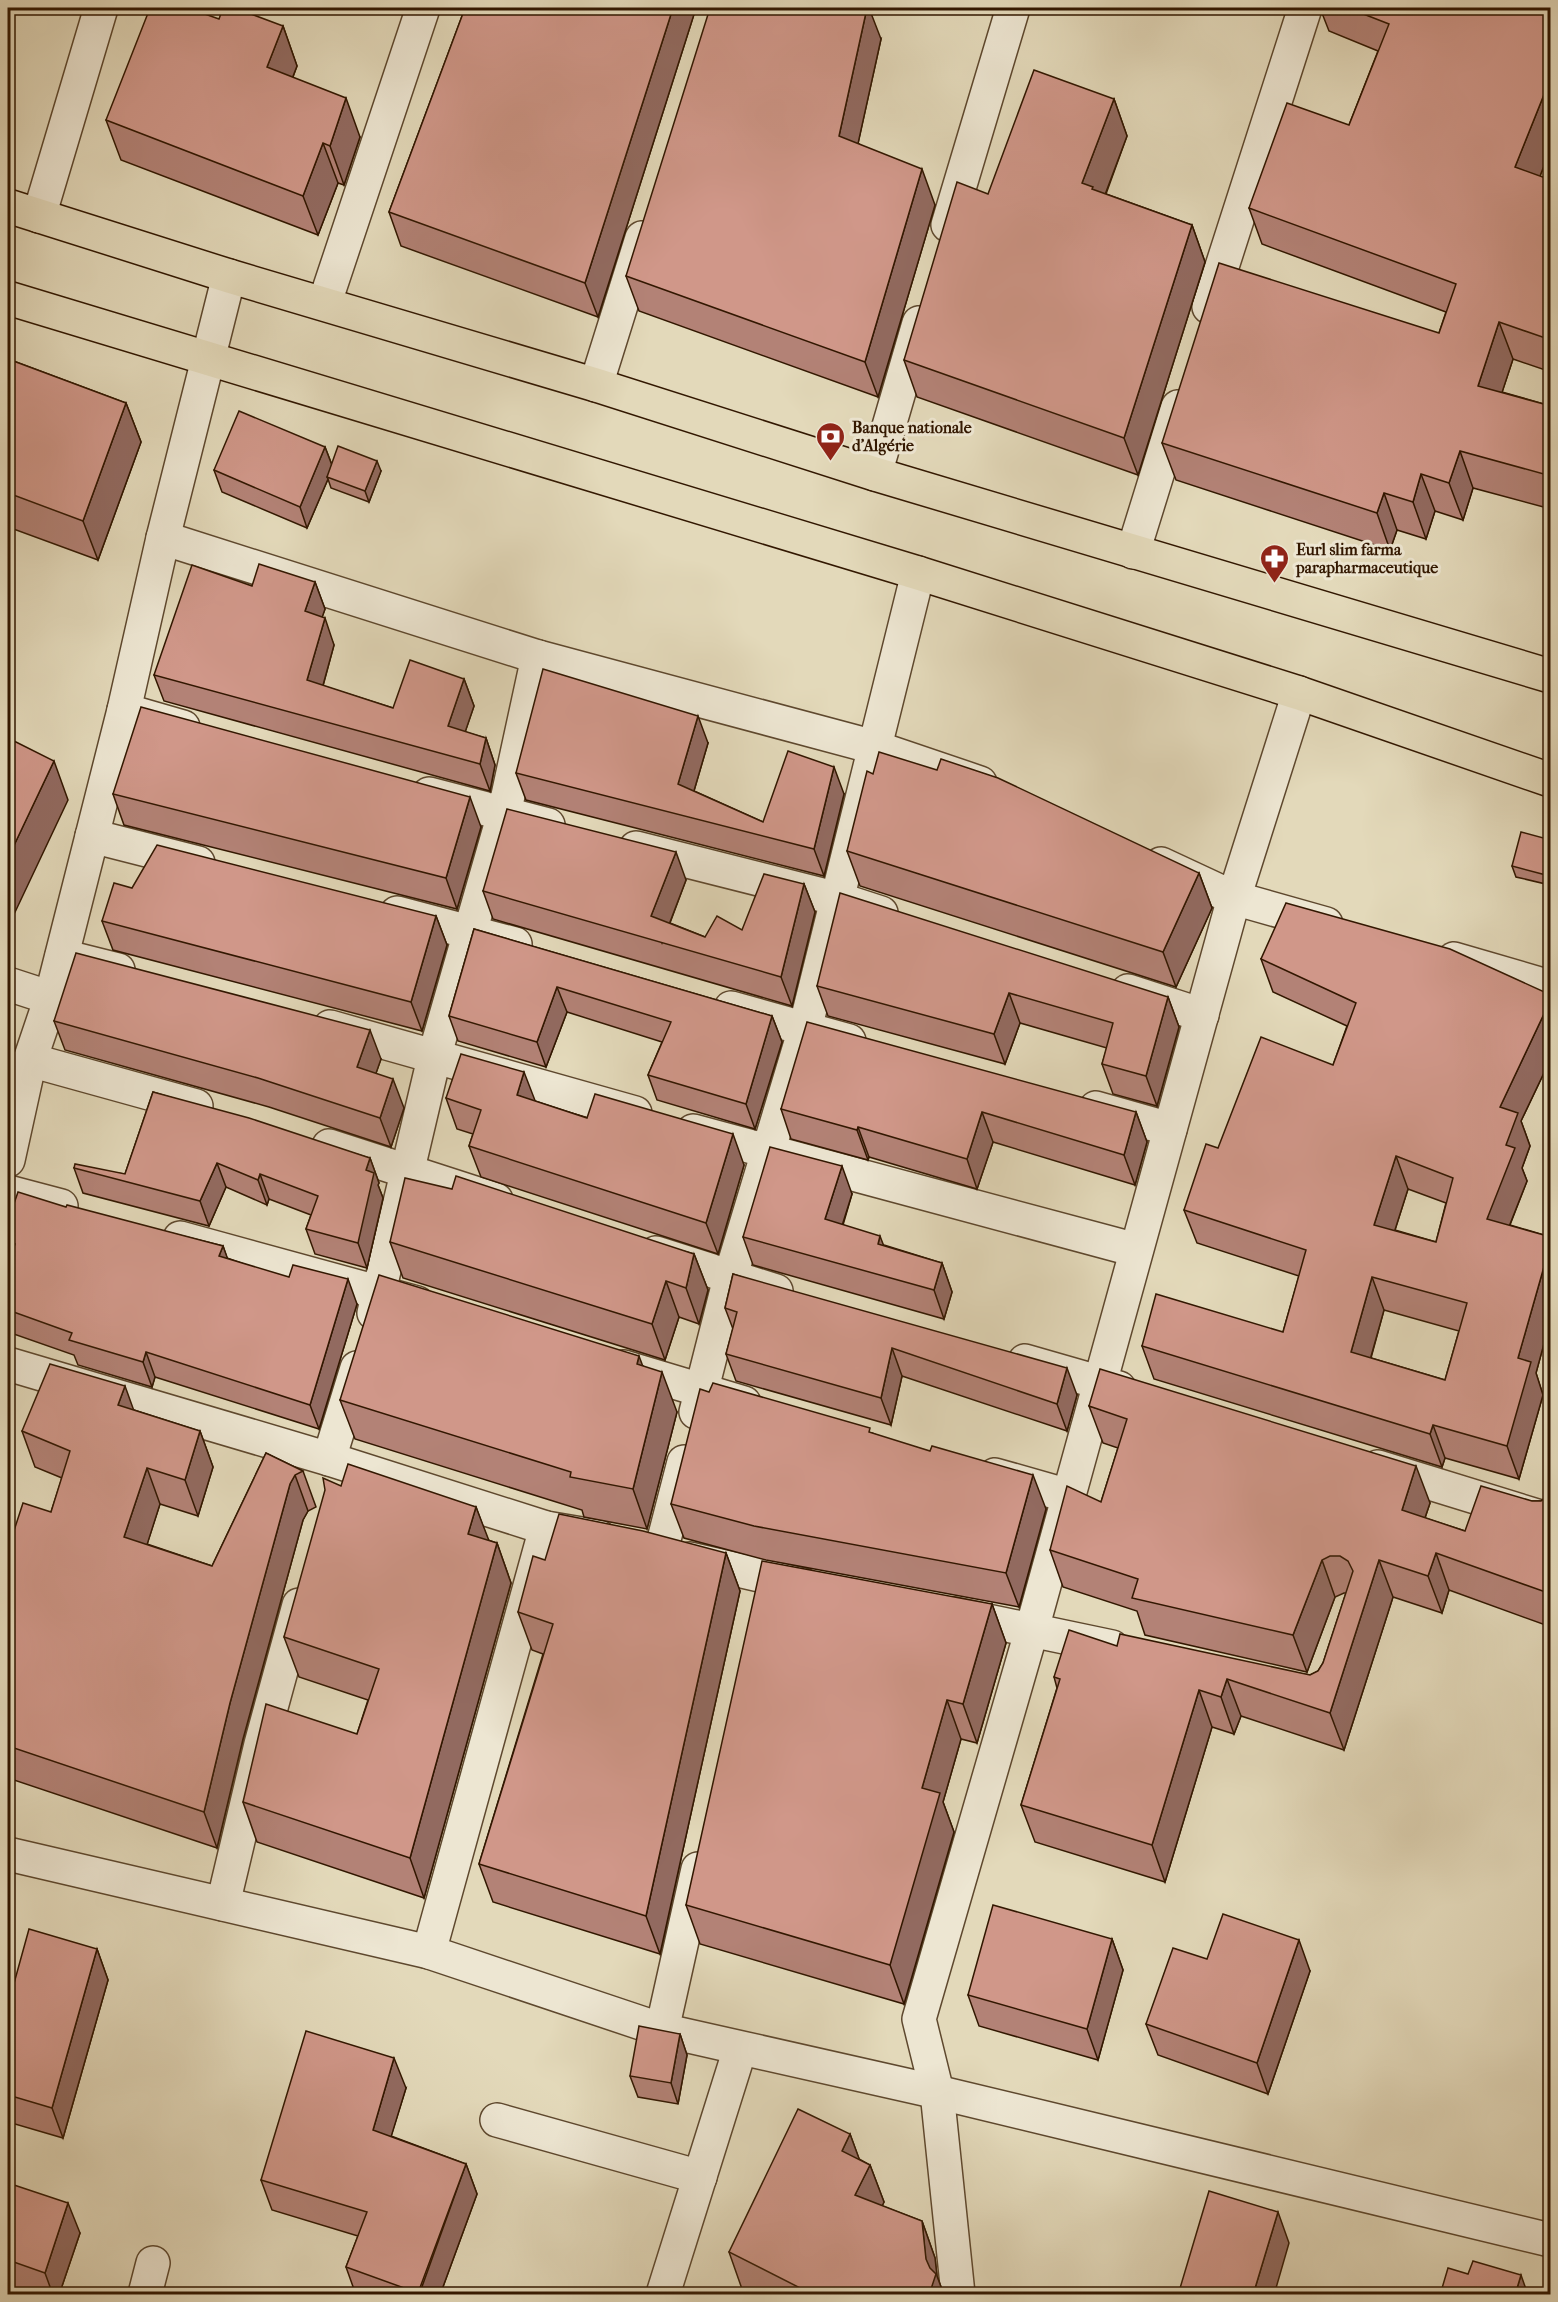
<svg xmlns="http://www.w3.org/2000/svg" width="1558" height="2302" font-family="'IM FELL French Canon',serif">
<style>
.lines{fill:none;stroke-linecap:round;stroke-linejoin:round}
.street-casing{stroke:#5e482e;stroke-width:36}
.primary-casing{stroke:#321700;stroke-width:36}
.street{stroke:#ede6d2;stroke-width:33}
.primary{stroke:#e3d9ba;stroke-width:33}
.wall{fill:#b38276;stroke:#321700;stroke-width:1.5;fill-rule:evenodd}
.shaded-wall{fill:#926a60;stroke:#321700;stroke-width:1.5}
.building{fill:#d09789;stroke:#321700;stroke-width:1.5;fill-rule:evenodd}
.labels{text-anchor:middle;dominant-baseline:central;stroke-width:6;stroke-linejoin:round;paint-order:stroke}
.poi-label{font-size:16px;font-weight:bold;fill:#321700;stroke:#ede6d2;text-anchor:start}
</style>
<rect width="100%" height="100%" fill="#e3d9ba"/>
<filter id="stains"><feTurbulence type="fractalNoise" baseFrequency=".00333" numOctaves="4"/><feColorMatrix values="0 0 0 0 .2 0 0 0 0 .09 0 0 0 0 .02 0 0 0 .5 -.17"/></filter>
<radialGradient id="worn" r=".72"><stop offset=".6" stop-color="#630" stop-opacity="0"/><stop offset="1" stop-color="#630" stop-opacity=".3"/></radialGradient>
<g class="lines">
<defs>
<g id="street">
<path d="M39 216 101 8"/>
<path d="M948 225 1013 8"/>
<path d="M325 302 423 8"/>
<path d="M1209 307 1305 8"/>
<path d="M596 385 642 238"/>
<path d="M875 474 919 323"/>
<path d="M163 538 538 657 874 747 980 783"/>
<path d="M1133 552 1178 407"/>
<path d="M124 710 183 727"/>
<path d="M429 794 548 825"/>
<path d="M92 836 198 863"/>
<path d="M636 848 838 899 881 913"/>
<path d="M1161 864 1234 898 1326 924"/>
<path d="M397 913 515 944"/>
<path d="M62 956 118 970"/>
<path d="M1454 959 1550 987"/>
<path d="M8 984 51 998"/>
<path d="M1128 991 1202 1015"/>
<path d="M731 1008 849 1041"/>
<path d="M330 1027 635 1113"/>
<path d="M30 1060 196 1106"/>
<path d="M1096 1108 1170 1129"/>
<path d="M693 1131 1136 1250"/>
<path d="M329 1146 496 1200"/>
<path d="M8 1160 30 1060 51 998 124 710 163 538 229 276"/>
<path d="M8 1192 61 1206"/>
<path d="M180 1238 417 1303"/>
<path d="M656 1253 776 1291"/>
<path d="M374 1313 435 1054 504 814 538 657"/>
<path d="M1025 1361 1119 1388"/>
<path d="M8 1364 329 1459 546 1528 599 1537"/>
<path d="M624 1367 744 1403"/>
<path d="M696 1412 730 1278 805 1029 918 573"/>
<path d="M329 1459 357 1368"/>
<path d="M1378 1467 1550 1520"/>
<path d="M995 1475 1069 1496"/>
<path d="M661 1551 684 1462"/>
<path d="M690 1559 803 1585"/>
<path d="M954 1614 1112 1647"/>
<path d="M8 1854 429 1952 662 2030 937 2092 1550 2240"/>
<path d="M223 1904 261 1744 299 1605"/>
<path d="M429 1952 546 1528"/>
<path d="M662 2030 698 1869"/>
<path d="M497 2120 700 2177"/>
<path d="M145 2294 153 2263"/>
<path d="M663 2294 740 2049"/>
<path d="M958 2294 937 2092 919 2019 1032 1629 1234 898 1299 693"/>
</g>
<g id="primary">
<path d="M8 206 229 276 596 385 875 474 1550 676"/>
<path d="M8 298 918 573 1299 693 1550 780"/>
</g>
</defs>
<use href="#street" class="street-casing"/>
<use href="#primary" class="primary-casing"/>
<use href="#street" class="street"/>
<use href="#primary" class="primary"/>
</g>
<g class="wall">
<path d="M465 8H696L598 317 401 246 389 212Z"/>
<path d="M1320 8H1544L1551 10V148L1540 176 1551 180V372L1513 359 1502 392 1551 406V509L1473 488 1463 520 1435 511 1426 539 1397 530 1390 550 1176 480 1162 443 1439 333 1446 312 1262 244 1249 208 1349 125 1378 51 1329 31Z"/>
<path d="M219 19 283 26 297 66 293 77 360 137 344 185 338 183 318 235 121 160 106 120Z"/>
<path d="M881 39 858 143 935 205 878 397 639 311 626 276Z"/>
<path d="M1114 99 1127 136 1106 194 1192 225 1205 262 1138 475 917 397 904 360 988 194Z"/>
<path d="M8 359 126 403 141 442 98 560 8 527Z"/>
<path d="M325 447 332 465 381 471 369 502 331 488 328 479 307 528 222 492 214 470Z"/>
<path d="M315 582 325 609 322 617 334 645 323 686 393 708 464 679 474 706 465 732 486 738 495 765 490 791 164 701 154 675 252 586Z"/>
<path d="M708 743 694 791 763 822 844 794 824 876 526 800 516 773Z"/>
<path d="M113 794 481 827 457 909 124 825Z"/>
<path d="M1551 840V882L1550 885 1516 877 1512 866Z"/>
<path d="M847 851 1199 873 1212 908 1176 987 860 886Z"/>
<path d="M686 880 670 923 705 937 742 930 804 884 815 912 792 1006 493 919 483 891Z"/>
<path d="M132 888 436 916 447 945 422 1031 113 950 102 921Z"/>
<path d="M474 929 772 1016 782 1042 755 1129 657 1100 648 1075 662 1042 567 1012 546 1067 458 1041 449 1016Z"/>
<path d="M1261 959 1551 995V1058L1521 1121 1530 1146 1522 1168 1527 1181 1510 1225 1551 1237V1318L1536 1373 1543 1395 1519 1479 1445 1458 1442 1467 1154 1379 1142 1346 1283 1332 1299 1276 1197 1243 1184 1210 1218 1148 1333 1065 1347 1026 1273 992ZM1408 1189 1446 1203 1436 1242 1395 1230ZM1384 1310 1459 1331 1445 1380 1371 1358Z"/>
<path d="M817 986 1168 997 1179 1027 1157 1106 1113 1094 1102 1064 1107 1048 1020 1023 1005 1064 828 1016Z"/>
<path d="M54 1021 381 1059 376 1073 404 1108 391 1147 269 1107 65 1050Z"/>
<path d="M153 1092 370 1158 379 1183 378 1185 383 1198 367 1268 315 1254 306 1229 311 1215 269 1199 267 1205 226 1187 209 1226 83 1193 74 1168 125 1174Z"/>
<path d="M446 1098 535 1101 587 1118 744 1165 718 1254 481 1177 469 1146 473 1134 457 1129Z"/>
<path d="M781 1109 1136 1112 1147 1142 1135 1185 993 1142 977 1189 869 1157 868 1160 791 1139Z"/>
<path d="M452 1189 694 1254 708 1290 699 1324 679 1317 665 1360 403 1278 390 1242Z"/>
<path d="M852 1194 843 1225 884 1245 942 1263 952 1292 944 1319 753 1265 743 1237Z"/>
<path d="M66 1207 223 1246 227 1258 357 1304 319 1429 155 1377 152 1387 78 1365 74 1355 8 1332V1267L10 1261 8 1256V1221Z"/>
<path d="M733 1274 1077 1395 1067 1431 902 1376 891 1425 736 1381 726 1354 733 1329 725 1308Z"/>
<path d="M643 1366 677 1412 647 1529 584 1517 582 1510 355 1439 340 1400Z"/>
<path d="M1089 1406 1430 1503 1425 1518 1465 1531 1532 1501H1541L1551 1493V1627L1449 1590 1442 1613 1393 1597 1344 1750 1241 1716 1234 1734 1212 1727 1165 1882 1035 1842 1021 1805 1057 1688 1054 1677 1117 1646 1310 1675 1318 1671 1323 1663 1346 1593H1344L1335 1597 1307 1672 1145 1635 1137 1611 1063 1587 1050 1550 1101 1502 1118 1448 1103 1443Z"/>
<path d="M134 1410 200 1431 213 1467 198 1516 160 1504 147 1544 212 1566 266 1453 303 1471 316 1507 308 1511 303 1520 243 1739 217 1848 8 1778V1549L51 1512 62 1478 35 1467 22 1431Z"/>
<path d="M872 1433 1046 1509 1019 1607 766 1560 684 1538 671 1504Z"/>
<path d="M341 1486 476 1507 488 1540 497 1543 511 1583 424 1898 257 1842 243 1802 357 1734 368 1700 299 1677 284 1637Z"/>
<path d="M726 1553 740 1591 660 1954 493 1902 479 1864 543 1654 532 1650 518 1612Z"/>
<path d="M992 1604 1006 1643 977 1743 961 1739 943 1802 954 1832 904 2004 700 1944 686 1905Z"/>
<path d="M1112 1939 1123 1970 1098 2060 979 2026 968 1995Z"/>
<path d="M97 1949 108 1980 63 2138 8 2122V2005Z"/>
<path d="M1207 1959 1310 1971 1268 2094 1158 2055 1146 2024Z"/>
<path d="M680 2034 687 2055 678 2104 638 2097 630 2076Z"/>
<path d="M406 2088 391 2136 466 2164 477 2194 440 2295H356L346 2267 358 2236 272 2210 261 2180Z"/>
<path d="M850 2134 859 2159 870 2165 884 2202 882 2206 922 2221 935 2258 937 2276 944 2295H753L742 2289 729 2252Z"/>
<path d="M8 2183 80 2233 59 2295H29L8 2287Z"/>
</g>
<g class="shaded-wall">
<path d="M673 8H696L598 317 585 283Z"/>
<path d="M867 8H869L881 39 852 171 839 136Z"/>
<path d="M283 26 297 66 281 107 267 67Z"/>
<path d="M1551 77V148L1529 204 1515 167Z"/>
<path d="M346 98 360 137 344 185 330 146Z"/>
<path d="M1114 99 1127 136 1100 208 1082 183Z"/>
<path d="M323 143 338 183 318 235 303 196Z"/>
<path d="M922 169 935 205 878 397 865 362Z"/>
<path d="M1192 225 1205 262 1138 475 1124 438Z"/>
<path d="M1499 322 1513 359 1492 423 1478 386Z"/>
<path d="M126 403 141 442 98 560 83 521Z"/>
<path d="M325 447 333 468 327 477 328 479 307 528 300 507Z"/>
<path d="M1460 451 1473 488 1463 520 1449 483Z"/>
<path d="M377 461 381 471 369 502 365 491Z"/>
<path d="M1421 474 1435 511 1426 539 1413 502Z"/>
<path d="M1384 493 1397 530 1390 550 1377 513Z"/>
<path d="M315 582 325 609 315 638 305 611Z"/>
<path d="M325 618 334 645 317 707 307 680Z"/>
<path d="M464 679 474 706 458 753 448 726Z"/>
<path d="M698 716 708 743 688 811 678 784Z"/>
<path d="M486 738 495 765 490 791 480 764Z"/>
<path d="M54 761 68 800 8 927V858Z"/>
<path d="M834 767 844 794 824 876 814 849Z"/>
<path d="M470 797 481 827 457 909 446 878Z"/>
<path d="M676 852 686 880 662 943 651 916Z"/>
<path d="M1551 856V882L1550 885 1546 875Z"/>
<path d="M1199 873 1212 908 1176 987 1163 952Z"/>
<path d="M804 884 815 912 792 1006 781 977Z"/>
<path d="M436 916 447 945 422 1031 411 1002Z"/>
<path d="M557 987 567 1012 546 1067 537 1042Z"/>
<path d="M1009 993 1020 1023 1005 1064 994 1034Z"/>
<path d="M1168 997 1179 1027 1157 1106 1146 1076Z"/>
<path d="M1551 999V1058L1521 1121 1530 1146 1522 1168 1527 1181 1499 1252 1487 1219 1506 1145 1500 1107Z"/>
<path d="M772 1016 782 1042 755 1129 746 1104Z"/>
<path d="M370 1030 381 1059 368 1096 357 1067Z"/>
<path d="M524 1072 536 1103 517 1095Z"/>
<path d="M393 1079 404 1108 391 1147 380 1118Z"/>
<path d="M982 1112 993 1142 977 1189 967 1159Z"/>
<path d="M1136 1112 1147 1142 1135 1185 1124 1155Z"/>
<path d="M858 1127 869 1157 868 1160 857 1130Z"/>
<path d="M733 1134 744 1165 718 1254 706 1223Z"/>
<path d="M1396 1156 1408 1189 1386 1258 1374 1225Z"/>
<path d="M370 1158 379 1183 378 1185 383 1198 367 1268 358 1243 366 1170Z"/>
<path d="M217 1163 226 1187 209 1226 200 1201Z"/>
<path d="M842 1166 852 1194 835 1248 825 1219Z"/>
<path d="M260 1174 269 1199 267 1205 258 1180Z"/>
<path d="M880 1236 891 1265 878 1244Z"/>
<path d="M1551 1242V1318L1536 1373 1543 1395 1519 1479 1507 1446 1518 1358Z"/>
<path d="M223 1246 232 1271 219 1256Z"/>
<path d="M694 1254 708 1290 699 1324 686 1288Z"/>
<path d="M942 1263 952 1292 944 1319 934 1290Z"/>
<path d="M1372 1277 1384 1310 1363 1385 1351 1352Z"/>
<path d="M348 1279 357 1304 319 1429 310 1405Z"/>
<path d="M666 1281 679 1317 665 1360 652 1324Z"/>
<path d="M892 1348 902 1376 891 1425 881 1398Z"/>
<path d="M146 1352 155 1377 152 1387 143 1362Z"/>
<path d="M639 1356 654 1396 637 1364Z"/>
<path d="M1067 1368 1077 1395 1067 1431 1057 1404Z"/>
<path d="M662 1372 677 1412 647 1529 633 1489Z"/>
<path d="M125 1386 138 1422 118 1405Z"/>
<path d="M1433 1425 1445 1458 1442 1467 1430 1434Z"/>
<path d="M200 1431 213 1467 198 1516 185 1480Z"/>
<path d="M1416 1466 1430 1503 1415 1547 1402 1510Z"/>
<path d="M147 1468 160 1504 138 1573 124 1537Z"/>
<path d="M295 1475 308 1511 303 1520 243 1739 217 1848 204 1812 230 1703 290 1484Z"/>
<path d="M1033 1475 1046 1509 1019 1607 1006 1573Z"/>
<path d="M476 1507 491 1546 468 1534Z"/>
<path d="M497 1543 511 1583 424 1898 410 1858Z"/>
<path d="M726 1553 740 1591 660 1954 646 1916Z"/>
<path d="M1436 1553 1449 1590 1442 1613 1428 1576Z"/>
<path d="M1322 1560 1335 1597 1307 1672 1293 1635Z"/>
<path d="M1379 1560 1393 1597 1344 1750 1330 1713Z"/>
<path d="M992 1604 1006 1643 977 1743 963 1704Z"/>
<path d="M1227 1679 1241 1716 1234 1734 1221 1697Z"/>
<path d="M1199 1690 1212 1727 1165 1882 1152 1845Z"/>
<path d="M947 1700 961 1739 943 1802 954 1832 904 2004 890 1965 922 1788Z"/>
<path d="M1112 1939 1123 1970 1098 2060 1087 2029Z"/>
<path d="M1299 1940 1310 1971 1268 2094 1257 2063Z"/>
<path d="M97 1949 108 1980 63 2138 52 2108Z"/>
<path d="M680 2034 687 2055 678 2104 671 2083Z"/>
<path d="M394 2058 406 2088 384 2160 373 2130Z"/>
<path d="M850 2134 864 2172 842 2151Z"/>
<path d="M466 2164 477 2194 440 2295H419Z"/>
<path d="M870 2165 884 2202 869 2233 855 2195Z"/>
<path d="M68 2203 80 2233 59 2295H53L45 2273Z"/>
<path d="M1278 2212 1289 2243 1274 2295H1253Z"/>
<path d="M922 2221 935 2258 937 2276 944 2295H929Z"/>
<path d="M1521 2275 1528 2295H1515Z"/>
</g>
<g class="building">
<path d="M150 8H188L219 19 223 8H235L283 26 267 67 346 98 330 146 323 143 303 196 106 120Z"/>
<path d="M465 8H673L585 283 389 212Z"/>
<path d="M710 8H867L839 136 922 169 865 362 626 276Z"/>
<path d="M1348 8H1544L1551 10V77L1515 167 1551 180V340L1499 322 1478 386 1551 406V476L1460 451 1449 483 1421 474 1413 502 1384 493 1377 513 1162 443 1219 263 1439 333 1456 284 1249 208 1287 103 1349 125 1389 24Z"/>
<path d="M1034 70 1114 99 1082 183 1093 187 1092 189 1192 225 1124 438 904 360 957 182 988 194Z"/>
<path d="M8 359 126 403 83 521 8 493Z"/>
<path d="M239 411 325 447 300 507 214 470Z"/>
<path d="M338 446 377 461 365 491 327 477Z"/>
<path d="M259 564 315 582 305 611 325 618 307 680 393 708 410 660 464 679 448 726 486 738 480 764 154 675 192 565 252 586Z"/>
<path d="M543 669 698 716 678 784 763 822 788 751 834 767 814 849 516 773Z"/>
<path d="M141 707 470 797 446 878 113 794Z"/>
<path d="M8 738 54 761 8 858Z"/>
<path d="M879 752 937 770 941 759 998 778 1199 873 1163 952 847 851 867 771 873 774Z"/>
<path d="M507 809 676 852 651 916 705 937 717 916 742 930 764 874 804 884 781 977 483 891Z"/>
<path d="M1521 832 1551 840V856L1546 875 1512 866Z"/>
<path d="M157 845 436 916 411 1002 102 921 114 883 132 888Z"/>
<path d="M840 893 1168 997 1146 1076 1102 1064 1113 1023 1009 993 994 1034 817 986Z"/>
<path d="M1286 903 1450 949 1551 995V999L1500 1107 1518 1113 1506 1145 1515 1148 1487 1219 1551 1237V1242L1518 1358 1531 1362 1507 1446 1433 1425 1430 1434 1142 1346 1156 1294 1283 1332 1306 1250 1184 1210 1206 1144 1218 1148 1261 1037 1333 1065 1356 1003 1261 959ZM1396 1156 1453 1178 1436 1242 1374 1225ZM1372 1277 1467 1303 1445 1380 1351 1352Z"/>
<path d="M474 929 772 1016 746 1104 648 1075 671 1022 557 987 537 1042 449 1016Z"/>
<path d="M76 953 370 1030 357 1067 393 1079 380 1118 258 1078 54 1021Z"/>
<path d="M807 1022 1136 1112 1124 1155 982 1112 967 1159 858 1127 857 1130 781 1109Z"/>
<path d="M461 1054 524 1072 517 1095 587 1118 595 1094 733 1134 706 1223 469 1146 481 1110 446 1098Z"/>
<path d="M153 1092 249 1118 370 1158 366 1170 374 1173 358 1243 306 1229 318 1196 260 1174 258 1180 217 1163 200 1201 74 1168 75 1164 125 1174Z"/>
<path d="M770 1147 842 1166 825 1219 880 1236 878 1244 942 1263 934 1290 743 1237Z"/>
<path d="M456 1176 694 1254 686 1288 666 1281 652 1324 390 1242 405 1178 452 1189Z"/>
<path d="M18 1192 66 1207 67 1205 223 1246 219 1256 289 1277 293 1265 348 1279 310 1405 146 1352 143 1362 69 1340 72 1333 8 1310V1267L15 1244 8 1241V1221Z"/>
<path d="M733 1274 1067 1368 1057 1404 892 1348 881 1398 726 1354 737 1312 725 1308Z"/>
<path d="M379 1275 639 1356 637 1364 662 1372 633 1489 570 1477 571 1472 340 1400Z"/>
<path d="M50 1364 125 1386 118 1405 200 1431 185 1480 147 1468 124 1537 212 1566 266 1453 303 1471 295 1475 290 1484 230 1703 204 1812 8 1746V1549L23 1503 51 1512 70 1451 22 1431Z"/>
<path d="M1100 1369 1416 1466 1402 1510 1465 1531 1481 1486 1532 1501H1541L1551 1493V1594L1436 1553 1428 1576 1379 1560 1330 1713 1227 1679 1221 1697 1199 1690 1152 1845 1021 1805 1060 1679 1054 1677 1069 1630 1117 1646 1120 1634 1310 1675 1318 1671 1323 1663 1353 1571 1348 1561 1340 1556H1330L1322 1560 1293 1635 1132 1598 1138 1579 1050 1550 1067 1486 1101 1502 1127 1419 1089 1406Z"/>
<path d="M713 1383 870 1428 869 1432 930 1451 932 1446 1033 1475 1006 1573 754 1526 671 1504 700 1389 709 1392Z"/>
<path d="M348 1464 476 1507 468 1534 497 1543 410 1858 243 1802 266 1704 357 1734 379 1669 284 1637 325 1490 323 1478 341 1486Z"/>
<path d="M559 1514 643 1531 726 1553 646 1916 479 1864 553 1624 518 1612 533 1556 545 1560Z"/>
<path d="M762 1561 992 1604 963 1704 947 1700 922 1788 940 1793 890 1965 686 1905Z"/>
<path d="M993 1905 1112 1939 1087 2029 968 1995Z"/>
<path d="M1223 1914 1299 1940 1257 2063 1146 2024 1173 1948 1207 1959Z"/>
<path d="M29 1929 97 1949 52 2108 8 2095V2005Z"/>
<path d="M639 2026 680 2034 671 2083 630 2076Z"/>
<path d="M306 2031 394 2058 373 2130 466 2164 418 2293 346 2267 367 2212 261 2180Z"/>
<path d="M798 2109 850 2134 842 2151 870 2165 855 2195 922 2221 926 2259 930 2268 936 2274 929 2295H814L729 2252Z"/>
<path d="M8 2183 68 2203 45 2273 8 2260Z"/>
<path d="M1209 2191 1278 2212 1253 2295H1178Z"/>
<path d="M1473 2261 1521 2275 1515 2295H1440L1448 2268 1468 2274Z"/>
</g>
<defs>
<symbol id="bank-pin" viewBox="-11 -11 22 30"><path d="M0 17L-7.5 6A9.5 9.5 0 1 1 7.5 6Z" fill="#8f2418" stroke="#ede6d2"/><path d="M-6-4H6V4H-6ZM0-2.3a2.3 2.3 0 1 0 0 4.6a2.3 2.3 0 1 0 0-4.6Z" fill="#fff"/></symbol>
<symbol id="pharmacy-pin" viewBox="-11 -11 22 30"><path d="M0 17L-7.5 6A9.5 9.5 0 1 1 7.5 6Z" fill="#8f2418" stroke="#ede6d2"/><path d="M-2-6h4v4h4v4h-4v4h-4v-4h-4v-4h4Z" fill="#fff"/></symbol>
</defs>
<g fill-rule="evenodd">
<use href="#bank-pin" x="814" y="420" width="33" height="45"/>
<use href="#pharmacy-pin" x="1258" y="542" width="33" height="45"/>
</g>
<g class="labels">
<g class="poi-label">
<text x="852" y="427">Banque nationale<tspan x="852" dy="18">d'Algérie</tspan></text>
<text x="1296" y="549">Eurl slim farma<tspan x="1296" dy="18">parapharmaceutique</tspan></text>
</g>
</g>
<rect width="1558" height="2302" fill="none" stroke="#e3d9ba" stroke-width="30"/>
<rect x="9" y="9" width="1540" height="2284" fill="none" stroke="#321700" stroke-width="3"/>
<rect x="15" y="15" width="1528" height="2272" fill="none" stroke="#321700" stroke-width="1.5"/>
<rect width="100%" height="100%" filter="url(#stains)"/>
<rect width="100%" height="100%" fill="url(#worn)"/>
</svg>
